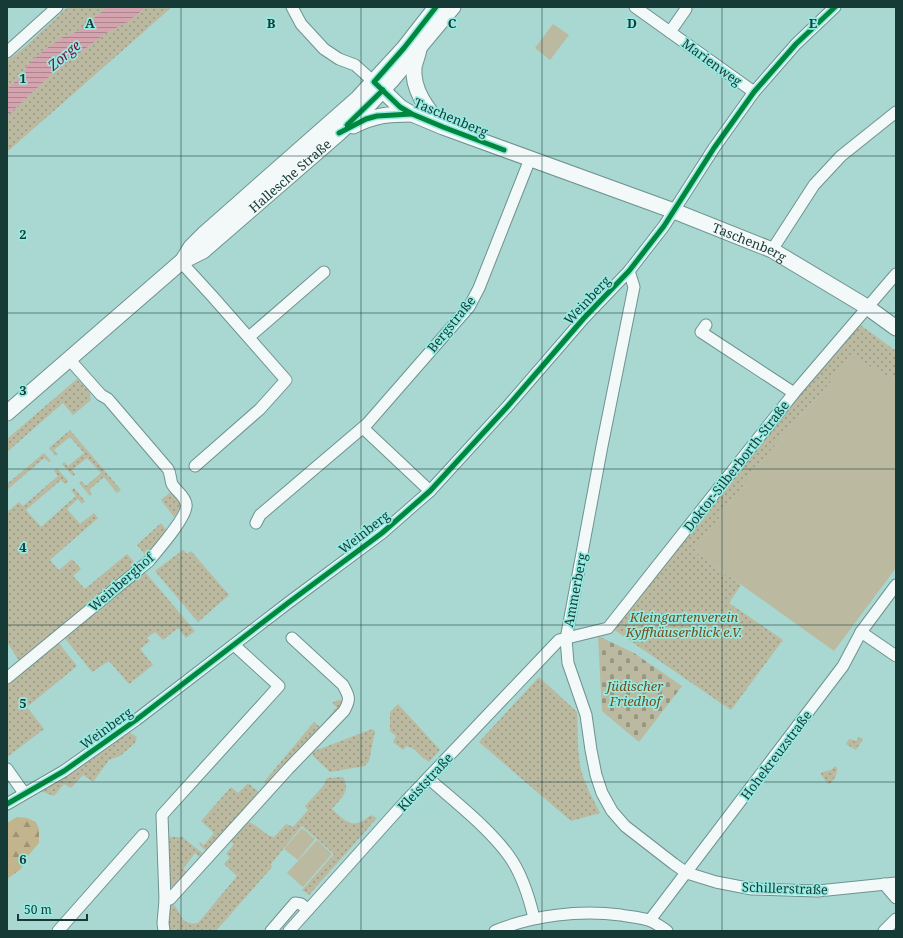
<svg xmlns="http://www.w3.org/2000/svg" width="903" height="938" font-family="'Noto Serif',serif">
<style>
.green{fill:url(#green-dots)}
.forest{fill:url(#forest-firs)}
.cemetery{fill:url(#cemetery-stones)}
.pitch{fill:#bbb9a0}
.water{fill:url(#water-rules)}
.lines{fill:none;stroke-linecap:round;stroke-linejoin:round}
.minor-casing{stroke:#6e9390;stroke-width:13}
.secondary-casing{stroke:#6e9390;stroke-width:17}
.minor{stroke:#f2f9f8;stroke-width:11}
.secondary{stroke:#f2f9f8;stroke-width:15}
.cycleway-casing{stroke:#96eae1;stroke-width:8}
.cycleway{stroke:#00873e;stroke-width:5}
.grid{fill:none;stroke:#163a36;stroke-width:1;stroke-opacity:0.55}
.labels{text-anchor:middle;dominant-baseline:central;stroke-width:3.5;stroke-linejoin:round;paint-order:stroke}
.street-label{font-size:13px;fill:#163a36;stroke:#96eae1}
.park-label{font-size:13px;font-style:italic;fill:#774d1c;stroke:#96eae1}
.water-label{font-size:14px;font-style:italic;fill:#7a0c35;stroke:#96eae1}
.grid-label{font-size:13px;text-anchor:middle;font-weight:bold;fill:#163a36;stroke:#96eae1;stroke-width:3.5;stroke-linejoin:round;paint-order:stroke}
</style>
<defs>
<pattern id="green-dots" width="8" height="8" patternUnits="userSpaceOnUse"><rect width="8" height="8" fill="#bbb9a0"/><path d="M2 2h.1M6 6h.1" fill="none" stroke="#979783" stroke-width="1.8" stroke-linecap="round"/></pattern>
<pattern id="forest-firs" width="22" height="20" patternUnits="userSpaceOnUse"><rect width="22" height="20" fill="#c2b58e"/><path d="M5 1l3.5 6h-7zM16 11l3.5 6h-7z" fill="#9d9475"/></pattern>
<pattern id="cemetery-stones" width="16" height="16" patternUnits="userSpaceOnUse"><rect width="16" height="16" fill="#bbb9a0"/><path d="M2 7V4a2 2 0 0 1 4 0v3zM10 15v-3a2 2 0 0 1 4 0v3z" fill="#979783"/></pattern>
<pattern id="water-rules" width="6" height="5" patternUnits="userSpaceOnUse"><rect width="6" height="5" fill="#d5a3ae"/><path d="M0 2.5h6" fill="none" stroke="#ac868e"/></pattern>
</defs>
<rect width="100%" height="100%" fill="#a9d7d2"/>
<g class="green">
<path d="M68 7H107L81 29 72 34 63 37 44 50 27 65 25 70 18 79 7 89V61L26 46Z"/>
<path d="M146 7H172L7 152V116L51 75 106 33 128 22Z"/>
<path d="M859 324 896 351V381L851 356 824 390 790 427 757 467 694 551 741 585 729 603 783 640 731 710 613 629 797 396Z"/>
<path d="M77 379 89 391 91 400 73 415 63 403 7 452V439Z"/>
<path d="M70 430 121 490 117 493 104 477 89 490 92 494 90 496 79 483 81 481 86 486 101 473 87 458 72 470 75 475 73 476 62 464 64 462 68 466 84 453 70 437 54 450 58 454 56 456 49 448Z"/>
<path d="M44 453 51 461 49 462 44 458 7 490V484Z"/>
<path d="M57 468 68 481 65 484 61 480 26 510 41 527 76 496 71 490 74 488 85 501 82 504 78 499 67 509 80 524 94 513 98 518 50 560 59 570 72 559 81 569 73 576 85 589 127 554 137 565 19 661 7 642V512L19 502 23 506 58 476 54 471Z"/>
<path d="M173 490C182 502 184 505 174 517L161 500Z"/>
<path d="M161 523 168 532 147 557 137 545Z"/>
<path d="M183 550 187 554 191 551 229 595 198 622 155 571Z"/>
<path d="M144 571 195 631 186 638 178 628 163 640 155 632 147 638 150 641 140 649 153 665 129 684 109 661 92 672 64 637Z"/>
<path d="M58 642 77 666 27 707 44 729 7 757V684Z"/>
<path d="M539 677 577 712C578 731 577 751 581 770 585 785 593 799 600 813L571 821 479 742Z"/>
<path d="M338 700 345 701 344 704 269 786 264 782 314 722 320 727 337 707 332 703Z"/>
<path d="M398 704 440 750 429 762 422 757 414 749 407 746 403 750 393 742 396 736 390 731V712Z"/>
<path d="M372 729 375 731 369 761 365 766 330 772 313 756 312 752Z"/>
<path d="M129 732 137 737 135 743 120 756 109 760 93 782 83 775 71 788 64 784 54 796 38 790Z"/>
<path d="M859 737 863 739 856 750 846 744 849 739 856 741Z"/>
<path d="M835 766 837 768C838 773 834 781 829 784L827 783 821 774 822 772 831 770Z"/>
<path d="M343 777C351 792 341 798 332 809 347 823 353 830 371 815L377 818 309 895 302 890 334 854 302 826 271 864 272 867 216 931H170C167 921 165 912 172 903 183 912 178 926 198 923L237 876 224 864 230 857 226 854 234 844 228 839 244 821C259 823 261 834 274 837L286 824 293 827 308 810 305 806 324 785 327 778Z"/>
<path d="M248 783 261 794 208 853 199 844 200 842 204 845 214 833 201 821 231 787 238 793Z"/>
<path d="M167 837H182L206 856 203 859 195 853 183 869 189 874 174 887 169 886Z"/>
</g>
<path class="forest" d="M17 817 27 818 36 822 39 829V843L26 858 21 869 7 879V823Z"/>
<path class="cemetery" d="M598 636 634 653 682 686 639 742 602 711Z"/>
<g class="pitch">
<path d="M553 24 569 35 550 60 535 48Z"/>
<path d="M851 356 896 381V568L834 651 694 551 757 467 790 427 824 390Z"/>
<path d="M302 828 315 839 298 860 284 849Z"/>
<path d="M317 840 332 854 303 887 287 873Z"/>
</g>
<path class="water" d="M107 7H146L128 22 106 33 51 75 7 116V89L18 79 25 70 27 65 44 50 63 37 72 34 81 29Z"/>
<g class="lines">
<defs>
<g id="minor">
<path d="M292 7 301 24 324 49 339 59 355 65 374 82"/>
<path d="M635 7 754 92"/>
<path d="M670 32 686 9"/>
<path d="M7 52 57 7"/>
<path d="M772 250 814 185 841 156 896 112"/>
<path d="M181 262 213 297 286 380 260 409 195 466"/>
<path d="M629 271 634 287 602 446 566 639 568 663 586 715 591 750 596 775 602 793 612 811 625 826 674 864 687 873 716 882 752 889 818 891 896 883"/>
<path d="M706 325 701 332 794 393"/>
<path d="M249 337 324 272"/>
<path d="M363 428 430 491"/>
<path d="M256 523 260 515 367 424 469 307 479 288 530 159"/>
<path d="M861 632 896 656"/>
<path d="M7 678 149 561C157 551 189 515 186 504 185 496 176 491 172 484 170 479 171 474 168 469L108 399 101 395 69 359"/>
<path d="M7 769 24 793"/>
<path d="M428 778C454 801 489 828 509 856 522 874 529 897 534 918"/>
<path d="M7 804 64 771 136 720 288 603 382 533 430 491 507 407 584 318 629 271 664 226 714 148 754 92 796 44 835 7"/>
<path d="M884 884 896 898"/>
<path d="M165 900 170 899 288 769 344 711C351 699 349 696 343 685L292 638"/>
<path d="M650 920 843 666 861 632 896 585"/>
<path d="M58 931 143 835"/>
<path d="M164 931 163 923 165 900 162 815 279 686 234 645"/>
<path d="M271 931 295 903 301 904 308 910"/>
<path d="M289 931 405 802 559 640 608 628 794 393 896 274"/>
<path d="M495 931C534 915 579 910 621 915 630 917 639 917 648 920 655 922 661 927 667 931"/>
<path d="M884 931 896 919"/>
</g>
<g id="secondary">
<path d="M419 49C418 55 415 62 414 67 412 90 427 109 441 125"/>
<path id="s1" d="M374 82 400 107 412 114 443 127 674 211 772 250 867 307 896 328"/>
<path d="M353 126C375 115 388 114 412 114"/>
<path d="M183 260 191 247 205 233 358 98 404 48 436 7"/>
<path id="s2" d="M7 413 181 262 203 251 339 133 367 107 392 80 453 7"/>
</g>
</defs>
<use href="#minor" class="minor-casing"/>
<use href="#secondary" class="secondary-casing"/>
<use href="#minor" class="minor"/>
<use href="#secondary" class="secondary"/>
<defs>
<g id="cycleway">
<path d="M436 7 404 48 374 82 400 107 412 114 443 127 504 150"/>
<path d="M347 125 383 90"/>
<path d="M339 133 366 119 377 116 411 114"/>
<path d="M7 804 64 771 136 720 288 603 382 533 430 491 507 407 584 318 629 271 664 226 714 148 754 92 796 44 835 7"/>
</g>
</defs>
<use href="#cycleway" class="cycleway-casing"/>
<use href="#cycleway" class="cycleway"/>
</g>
<path class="grid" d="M181 7V931M361 7V931M542 7V931M722 7V931M7 156H896M7 313H896M7 469H896M7 625H896M7 782H896"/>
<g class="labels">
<g class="street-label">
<text transform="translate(712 62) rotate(36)">Marienweg</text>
<text transform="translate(451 117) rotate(23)">Taschenberg</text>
<text stroke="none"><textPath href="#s2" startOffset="370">Hallesche Straße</textPath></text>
<text stroke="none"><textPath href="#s1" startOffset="411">Taschenberg</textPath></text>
<text transform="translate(587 300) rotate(-47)">Weinberg</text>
<text transform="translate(451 324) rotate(-51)">Bergstraße</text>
<text transform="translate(736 466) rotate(-52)">Doktor-Silberborth-Straße</text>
<text transform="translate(364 532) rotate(-38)">Weinberg</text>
<text transform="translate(121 582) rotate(-41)">Weinberghof</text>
<text transform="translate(575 590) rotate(-79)">Ammerberg</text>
<text transform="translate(106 728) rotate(-36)">Weinberg</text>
<text transform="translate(776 755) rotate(-53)">Hohekreuzstraße</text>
<text transform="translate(425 782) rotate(-47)">Kleiststraße</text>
<text transform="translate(785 888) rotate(2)">Schillerstraße</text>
</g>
<g class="park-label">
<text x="684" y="617">Kleingartenverein<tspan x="684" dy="15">Kyffhäuserblick e.V.</tspan></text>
<text x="635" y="686">Jüdischer<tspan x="635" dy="15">Friedhof</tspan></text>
</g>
<g class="water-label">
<text transform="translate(64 55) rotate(-40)">Zorge</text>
</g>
</g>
<g class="grid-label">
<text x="90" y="28">A</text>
<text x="271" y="28">B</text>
<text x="452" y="28">C</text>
<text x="632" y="28">D</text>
<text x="813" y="28">E</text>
<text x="23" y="83">1</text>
<text x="23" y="239">2</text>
<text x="23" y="395">3</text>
<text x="23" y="552">4</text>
<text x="23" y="708">5</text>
<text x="23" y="864">6</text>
</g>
<rect width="903" height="938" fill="none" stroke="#163a36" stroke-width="16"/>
<path d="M18 914v6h69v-6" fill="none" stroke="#163a36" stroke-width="2"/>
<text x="24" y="914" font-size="12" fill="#163a36" stroke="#96eae1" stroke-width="3" paint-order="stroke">50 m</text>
</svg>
